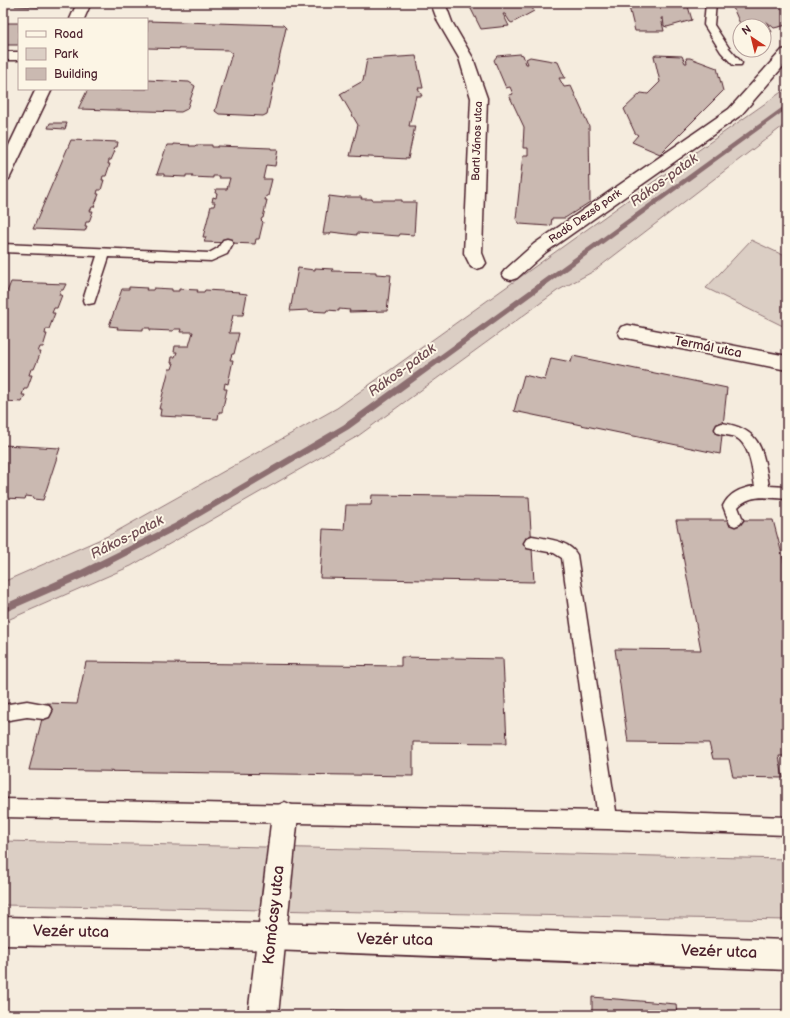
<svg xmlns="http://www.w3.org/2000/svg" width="790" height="1018" font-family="'Balsamiq Sans',sans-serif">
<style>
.green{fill:#dbcec4;stroke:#927678}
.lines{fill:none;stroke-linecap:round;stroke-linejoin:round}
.stream{fill:#8c6e70;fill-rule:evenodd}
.building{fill:#cab9b1;stroke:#4a1f2b}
.lane-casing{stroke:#4a1f2b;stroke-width:3}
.street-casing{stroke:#4a1f2b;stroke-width:3}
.secondary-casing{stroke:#4a1f2b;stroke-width:3}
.lane{fill:#fcf5e5;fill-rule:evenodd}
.street{fill:#fcf5e5;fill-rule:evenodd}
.secondary{fill:#fcf5e5;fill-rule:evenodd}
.labels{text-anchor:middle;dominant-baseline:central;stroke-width:4;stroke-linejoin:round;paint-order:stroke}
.far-street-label{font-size:11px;fill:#4a1f2b;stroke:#fcf5e5}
.street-label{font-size:13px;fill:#4a1f2b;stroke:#fcf5e5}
.water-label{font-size:14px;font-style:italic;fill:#704d53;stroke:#fcf5e5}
.near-street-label{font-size:16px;fill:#4a1f2b;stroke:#fcf5e5}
</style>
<rect width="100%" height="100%" fill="#f5ecde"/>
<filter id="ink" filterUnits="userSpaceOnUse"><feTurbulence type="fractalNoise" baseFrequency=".025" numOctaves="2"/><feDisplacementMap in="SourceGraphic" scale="8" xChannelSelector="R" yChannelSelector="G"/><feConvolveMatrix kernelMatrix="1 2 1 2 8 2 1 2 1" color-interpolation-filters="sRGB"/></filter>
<g filter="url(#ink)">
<g class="green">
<path d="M787 88V123L594 271 557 291 358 436 131 566 3 622V582L110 535 337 408 649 185Z"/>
<path d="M751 240 787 257V328L706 288Z"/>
<path d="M3 841 787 859V920L3 905Z"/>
</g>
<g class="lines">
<path class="stream" d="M787 104V109L349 429 180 528 85 577 3 613V605L79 571 174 524 343 425Z"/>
</g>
<g class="building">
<path d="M17 3H41L38 7 15 6Z"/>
<path d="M468 3H529L534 11 512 23 510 22 505 14H503L509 26 481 29Z"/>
<path d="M628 3H687L692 20 667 27 664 26 663 18H661L664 31H635Z"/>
<path d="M731 3H787V25L774 28 766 21 772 32H764V26H741Z"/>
<path d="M147 21 283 25 286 28 267 114 263 116 219 114 215 111 232 53 228 50 147 48Z"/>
<rect x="3" y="23" width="16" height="22"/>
<path d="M520 54 523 55 526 64H528L526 59 530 57 558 62 565 78H559L564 87 571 86 589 126 590 202 565 218H552L551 225 548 226 520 224 516 219 523 155H528V148H523L524 127 509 95 513 94 510 87 506 88 494 60 497 56Z"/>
<path d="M656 55 682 56 685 63H687L686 58H690L717 68 723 91 660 154 632 142 638 135 635 133 624 109 641 93 648 94 660 82 654 56Z"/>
<path d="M416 56 423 88H418L422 96H416L409 126H415L408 159 350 156 358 125 340 94 363 81 367 59Z"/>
<path d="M147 80 189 82 195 86 187 109 181 112 78 109 88 89H147Z"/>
<path d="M50 123H67L65 129 48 128Z"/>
<path d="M71 140 118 142 117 147H114L113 150 115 151 111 160H109L108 164H110L106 176H103L102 180H104L101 190H98L97 194H99L94 207H92L90 211H93L89 222H86L85 226H87L85 231 33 229Z"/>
<path d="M174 144 190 145 189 146H195L196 145H212V147H218V146L271 148V149H278L275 166 266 165 263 179H272L268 196H266L265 200H267L263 218H262L261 220 263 222 259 239H256L255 244 204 242 206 237H203L211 206H214L215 202H212L213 197 216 198 217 193H215L216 189H227L230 178H219V176H213V178L192 177 193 175H186V177L164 176V174H157L167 145H174Z"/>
<path d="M329 196 345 198V197H362L361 199H372V200H402V202H416L414 235 400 234 399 236 357 233V235L331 232 330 234H323Z"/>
<path d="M298 268 315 270V268L333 269 332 271 376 272V274L391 275 387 311 349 312 350 310 339 309V311L327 310 326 312 308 311V310L290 311Z"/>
<path d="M11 282 66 284 63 290H61L59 295H62L57 308H54L52 313H55L49 329H46L45 334H47L43 347H40L38 352H41L34 369H31L29 375H32L27 389H24L22 395H25L22 402 3 401V302Z"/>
<path d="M129 287 147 288 146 290H153L154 288 172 289V291H179V289L198 290 197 292H204L205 290 240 292 239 293 247 294 243 315H233L229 333H239L234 354H232L230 360H233L228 384 225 383 224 389H227L222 412H219L218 419 160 416 161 409H159L169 369H172L174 363H171L172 357H175L177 352H174L175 346H189L193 332H180L181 329H174L173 331 150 330V328H143V330L117 329 118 327 109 326 122 289H129Z"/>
<path d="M573 356 727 388 720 454 514 411 524 375 545 380 551 358 571 362Z"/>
<path d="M3 445 60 448 43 500 33 499 34 497 26 496 25 499 4 498 5 495H3Z"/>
<path d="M372 495 529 497 534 582 320 578 323 529 344 530 346 505H371Z"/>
<path d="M676 520H773L787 573V756H779L783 778 733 777 729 759H713L709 743 628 742 615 649 701 650Z"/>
<path d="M401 657 503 659 507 743 413 742V776L29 770 46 703 77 704 86 662 401 666Z"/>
<path d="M592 997 676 1004 677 1015H592Z"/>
<path d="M331 1010 430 1013V1015H331Z"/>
</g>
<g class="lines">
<defs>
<g id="lane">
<path d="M706 3H716L714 25 729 48 742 63 741 65H733L721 52 704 25Z"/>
<path d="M227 239 231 240 233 243 227 254 211 261 109 257 95 300 94 303 89 304 84 303 83 300 97 256 3 252V244L209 253 218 248 223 240Z"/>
<path d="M722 423C762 429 763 451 769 486L787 487V499C770 498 751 493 738 507L743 520 740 524 735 526 730 524 723 506C729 493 741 488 755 486 752 471 751 445 735 437 730 435 723 435 717 433L715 429 717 425Z"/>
<path d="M532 536C547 539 569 540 577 555L616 811 787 817V835L608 829 3 817V799L597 811 562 558 554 553 527 548 524 543 527 538Z"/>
<path d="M27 701 49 705 52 711 49 717 43 719 27 717 3 721V705Z"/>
</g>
<g id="street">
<path d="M431 3H445L452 22 473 58 487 98 482 253 486 263 483 267 477 269 471 267 464 253 471 98 459 58 438 22Z"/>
<path d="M787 49V62L741 115 546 252 517 278 511 280 505 278 502 274 505 270 534 244 729 109 782 50Z"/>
<rect x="3" y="52" width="16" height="8"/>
<path d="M628 325 787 356V370L621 337 618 332 621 327Z"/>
<path d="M285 802 294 806 298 815 278 1015H248L272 815 276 806Z"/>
</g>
<g id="secondary">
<path d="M77 3H91L84 19H70Z"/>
<path d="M36 89H52L11 175 9 179 3 180V158Z"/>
<path d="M3 917 435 927 787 940V970C615 963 443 956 271 950 182 947 92 947 3 945Z"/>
</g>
</defs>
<use href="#lane" class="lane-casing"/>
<use href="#street" class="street-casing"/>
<use href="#secondary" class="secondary-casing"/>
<use href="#lane" class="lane"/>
<use href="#street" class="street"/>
<use href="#secondary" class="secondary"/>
</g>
</g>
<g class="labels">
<g class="far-street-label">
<text transform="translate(477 141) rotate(-88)">Bartl János utca</text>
<text transform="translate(585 216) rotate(-35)">Radó Dezső park</text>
</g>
<g class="street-label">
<text transform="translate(708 347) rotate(11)">Termál utca</text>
</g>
<g class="water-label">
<text transform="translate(664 180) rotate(-36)">Rákos-patak</text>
<text transform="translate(402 370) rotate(-36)">Rákos-patak</text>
<text transform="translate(127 537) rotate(-27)">Rákos-patak</text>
</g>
<g class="near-street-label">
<text transform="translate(274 915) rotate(-84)">Komócsy utca</text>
<text transform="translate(71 932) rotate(1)">Vezér utca</text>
<text transform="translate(395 940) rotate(1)">Vezér utca</text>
<text transform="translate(719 952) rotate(2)">Vezér utca</text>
</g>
</g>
<rect width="790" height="1018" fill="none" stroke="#fcf5e5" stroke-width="16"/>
<rect x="8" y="8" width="774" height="1002" fill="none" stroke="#4a1f2b" stroke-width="1.5" filter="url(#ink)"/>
<rect x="18" y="18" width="130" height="72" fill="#fcf5e5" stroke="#b59f9b"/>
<rect x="26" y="31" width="20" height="6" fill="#fcf5e5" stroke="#b59f9b"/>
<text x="54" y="38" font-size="12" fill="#4a1f2b">Road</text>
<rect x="26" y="48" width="20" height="12" fill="#dbcec4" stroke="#b59f9b"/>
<text x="54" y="58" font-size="12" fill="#4a1f2b">Park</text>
<rect x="26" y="68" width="20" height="12" fill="#cab9b1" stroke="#b59f9b"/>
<text x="54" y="78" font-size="12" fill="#4a1f2b">Building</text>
<g transform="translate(752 38) rotate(325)"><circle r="19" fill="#fcf5e5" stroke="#b59f9b"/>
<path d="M0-3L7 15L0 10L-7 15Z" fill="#c8321e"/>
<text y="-6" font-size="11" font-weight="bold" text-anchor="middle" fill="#4a1f2b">N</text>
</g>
</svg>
